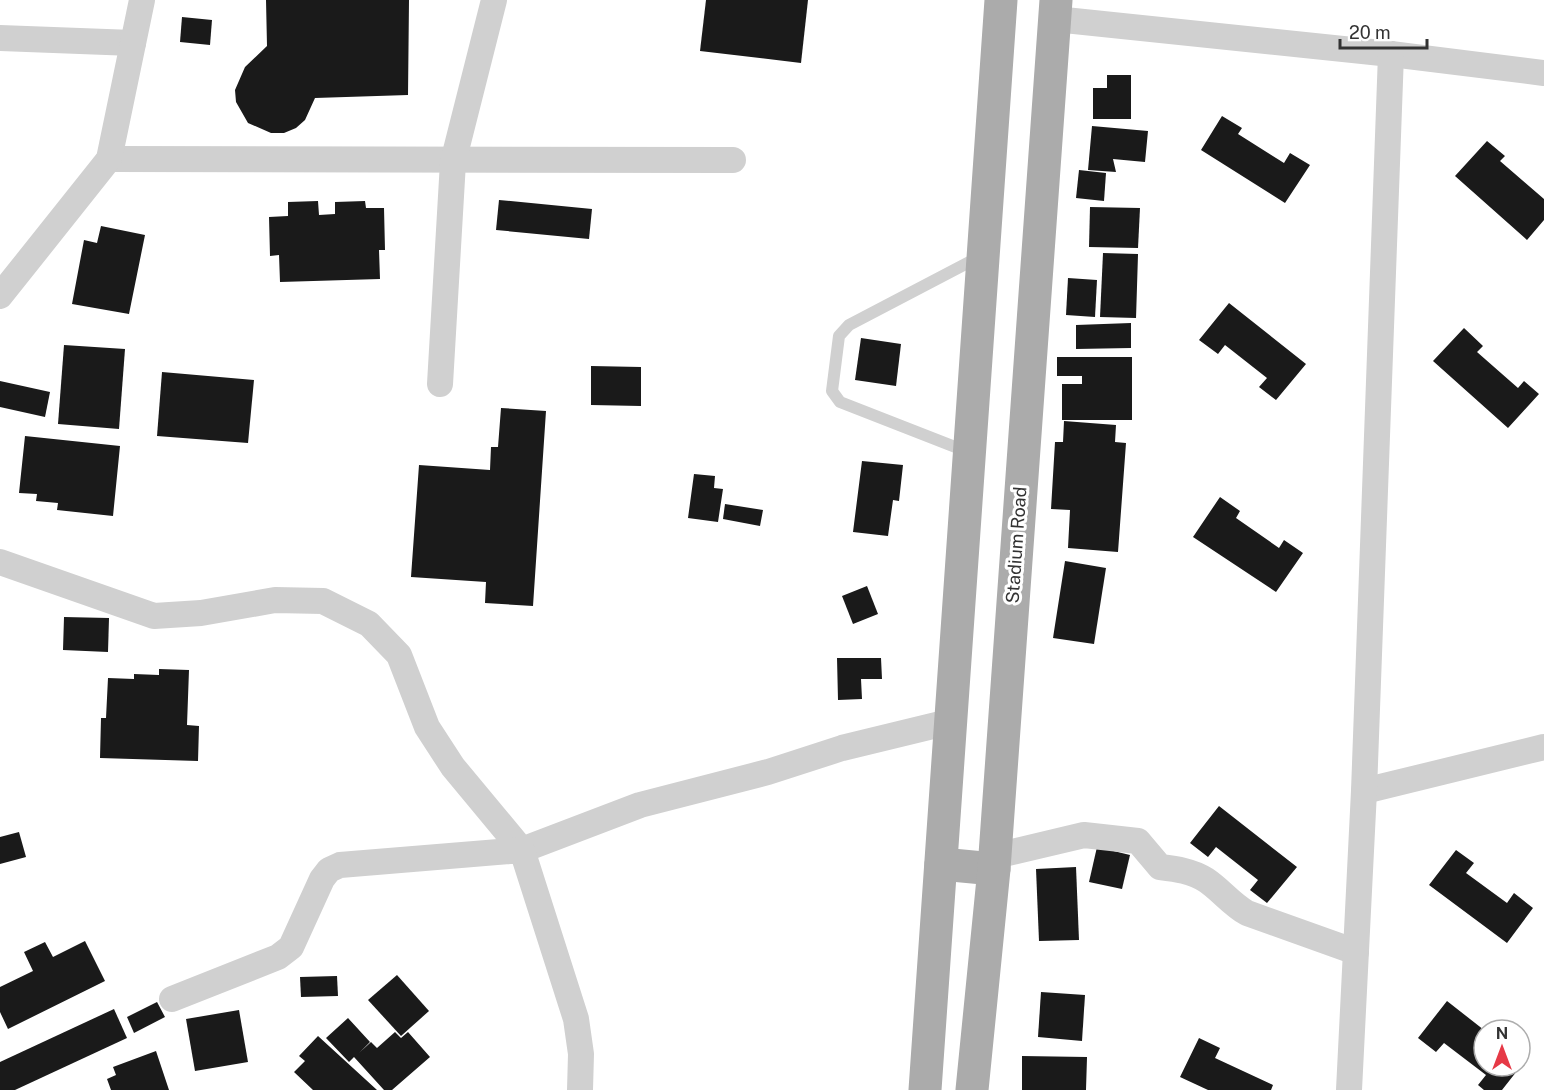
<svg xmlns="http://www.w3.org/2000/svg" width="1544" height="1090" font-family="'Public Sans',sans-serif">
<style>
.building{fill:#1a1a1a}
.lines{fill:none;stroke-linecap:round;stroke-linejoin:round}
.lane{stroke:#d0d0d0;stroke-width:12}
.street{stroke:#d0d0d0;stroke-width:26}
.primary{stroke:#ababab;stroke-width:33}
.labels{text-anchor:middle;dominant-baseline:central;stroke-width:6;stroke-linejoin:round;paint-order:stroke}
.street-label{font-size:18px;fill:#333;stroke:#fff}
</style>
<rect width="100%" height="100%" fill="#fff"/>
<g class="building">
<path d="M266 0H409L408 95 315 98 305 120 296 128 284 133H271L248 123 236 102 235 90 245 67 267 46Z"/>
<path d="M706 0H808L801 63 700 51Z"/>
<path d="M182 17 212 20 210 45 180 42Z"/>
<path d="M1107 75H1131V119H1093V88H1107Z"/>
<path d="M1222 116 1242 128 1238 134 1284 163 1290 153 1310 165 1285 203 1201 150Z"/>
<path d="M1092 126 1148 131 1145 162 1113 159 1116 172 1088 170Z"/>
<path d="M1487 141 1505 156 1500 161 1544 199V220L1527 240 1455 176Z"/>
<path d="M1079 170 1106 173 1104 201 1076 198Z"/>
<path d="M499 200 592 209 589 239 496 230Z"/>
<path d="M318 201 319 215 335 214V202L365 201 366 208H384L385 250H379L380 279 280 282 279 255 270 256 269 217 288 216V202Z"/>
<path d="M1090 207 1140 208 1138 248 1089 247Z"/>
<path d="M101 226 145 235 129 314 72 304 84 240 97 243Z"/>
<path d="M1103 253 1138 254 1136 318 1100 317Z"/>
<path d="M1068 278 1097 280 1095 317 1066 315Z"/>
<path d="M1229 303 1306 364 1276 400 1259 387 1267 378 1225 345 1218 354 1199 340Z"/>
<path d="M1131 323V348L1076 349V325Z"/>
<path d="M1464 328 1483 346 1477 352 1518 388 1524 381 1539 394 1508 428 1433 361Z"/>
<path d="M861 338 901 344 896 386 855 380Z"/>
<path d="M64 345 125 349 119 429 58 424Z"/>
<path d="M1057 357H1132V420H1062V384H1082V376H1057Z"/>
<path d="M591 366 641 367V406L591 405Z"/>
<path d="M162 372 254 380 248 443 157 436Z"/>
<path d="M0 381 50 392 45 417 0 407Z"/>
<path d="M501 408 546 411 533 606 485 603 486 582 411 577 419 465 490 470 491 447H498Z"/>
<path d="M1064 421 1116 425 1115 442 1126 443 1118 552 1068 548 1070 510 1051 509 1055 442H1063Z"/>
<path d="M25 436 120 446 113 516 57 510 58 503 36 501 37 494 19 493Z"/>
<path d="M862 461 903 465 899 501 893 500 888 536 853 532Z"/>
<path d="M694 474 715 476 714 488 723 489 718 522 688 518Z"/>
<path d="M1220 497 1240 511 1236 518 1279 548 1284 540 1303 553 1276 592 1193 537Z"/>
<path d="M725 504 763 510 760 526 723 519Z"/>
<path d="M1065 561 1106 568 1094 644 1053 638Z"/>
<path d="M867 586 878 614 853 624 842 596Z"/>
<path d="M64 617 109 618 108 652 63 650Z"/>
<path d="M837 658H881L882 679H861L862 699 838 700Z"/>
<path d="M159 669 189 670 187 725 199 726 198 761 100 758 101 718H106L108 678 134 679V674L159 675Z"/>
<path d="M1219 806 1297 867 1267 903 1250 890 1258 880 1216 847 1208 857 1190 843Z"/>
<path d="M19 832 26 857 0 864V837Z"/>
<path d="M1097 847 1130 855 1122 889 1089 882Z"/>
<path d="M1456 850 1474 863 1466 873 1507 903 1514 893 1533 908 1507 943 1429 885Z"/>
<path d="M1076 867 1079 940 1039 941 1036 869Z"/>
<path d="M85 941 105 981 8 1029 0 1012V987L33 971 24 952 45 942 53 957Z"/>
<path d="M397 975 429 1011 401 1036 368 1000Z"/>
<path d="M337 976 338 996 301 997 300 977Z"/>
<path d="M1041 992 1085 995 1082 1041 1038 1037Z"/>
<path d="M1447 1001 1484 1030V1066H1520V1058L1524 1062 1502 1090H1484L1478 1085 1486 1075 1444 1043 1436 1052 1418 1038Z"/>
<path d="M157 1002 165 1017 134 1033 127 1017Z"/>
<path d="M114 1009 127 1038 15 1090H0V1062Z"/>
<path d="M239 1010 248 1062 195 1071 186 1019Z"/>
<path d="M348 1018 370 1042 359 1053 371 1042 377 1048 395 1032 401 1038 408 1032 430 1057 392 1090H384L354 1057 349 1062 326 1038Z"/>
<path d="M318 1036 377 1090H313L294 1072 305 1061 299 1056Z"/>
<path d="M1199 1038 1220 1048 1215 1058 1273 1085 1271 1090H1208L1180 1077Z"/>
<path d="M156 1051 169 1090H111L107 1079 116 1075 113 1067Z"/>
<path d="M1022 1056 1087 1057 1086 1090H1022Z"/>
</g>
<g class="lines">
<path class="lane" d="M968 452 840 402 832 391 839 336 849 325 979 257"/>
<g class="street">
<path d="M1055 19 1391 54 1544 73"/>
<path d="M0 38 133 43"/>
<path d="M109 159 733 160"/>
<path d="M0 296 109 159 142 0"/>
<path d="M440 384 453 162 494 0"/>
<path d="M0 562 154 616 201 613 275 600 323 601 369 624 399 655 427 727 453 767 522 850 640 805 768 772 842 748 949 722"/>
<path d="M1364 791 1544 747"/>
<path d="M995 856 1084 835 1138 841 1160 867C1176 869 1192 871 1206 880 1221 890 1231 904 1247 913L1356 952"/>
<path d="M172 999 278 957 291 947 322 879 329 870 340 865 522 850 576 1019 581 1054 580 1090"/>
<path d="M1349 1090 1364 791 1391 54"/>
</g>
<g class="primary">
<path d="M941 864 994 869"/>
<path d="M925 1090 1001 0"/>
<path d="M972 1090 994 869 1056 0"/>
</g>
</g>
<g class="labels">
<g class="street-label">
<text transform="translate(1016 545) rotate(-86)">Stadium Road</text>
</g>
</g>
<g transform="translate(1502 1048)"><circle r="28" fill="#ffffff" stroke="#adadad" stroke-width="1.5"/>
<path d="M0-4.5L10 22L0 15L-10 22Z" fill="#e63946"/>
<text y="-9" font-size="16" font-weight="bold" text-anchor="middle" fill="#333333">N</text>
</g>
<path d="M1340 39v9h87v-9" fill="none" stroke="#333333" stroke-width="3"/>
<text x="1349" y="39" font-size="18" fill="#333333" stroke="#ffffff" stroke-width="4.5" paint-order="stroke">20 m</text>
</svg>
